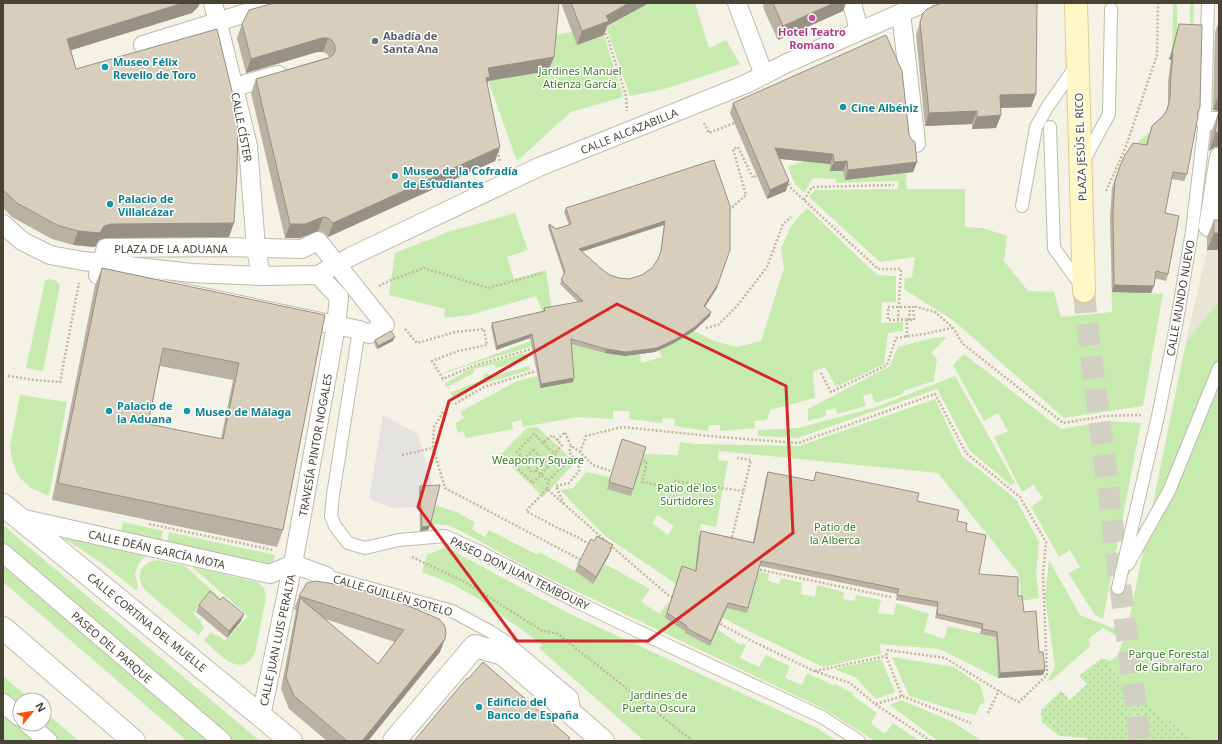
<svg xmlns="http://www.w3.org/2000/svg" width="1222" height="744" font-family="'Noto Sans',sans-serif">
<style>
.residential{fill:#e8e5d5}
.grass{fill:url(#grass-dots)}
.green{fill:#c7ebae;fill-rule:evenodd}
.parking{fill:#e5e3df}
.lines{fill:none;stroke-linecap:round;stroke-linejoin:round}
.secondary-tunnel{stroke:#d2cfc3;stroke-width:22;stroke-dasharray:22 11;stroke-linecap:butt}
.service-casing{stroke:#c0bba9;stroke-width:14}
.pedestrian-casing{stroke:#c0bba9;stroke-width:20}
.minor-casing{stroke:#c0bba9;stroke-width:24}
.tertiary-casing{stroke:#c0bba9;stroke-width:24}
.secondary-casing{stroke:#d7cd94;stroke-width:24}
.path{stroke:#c3b999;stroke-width:2.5;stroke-dasharray:2 2;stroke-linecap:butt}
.service{stroke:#fff;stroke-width:12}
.pedestrian{stroke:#fff;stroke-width:18}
.minor{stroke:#fff;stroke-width:22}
.tertiary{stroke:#fff;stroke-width:22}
.secondary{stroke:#fff8c6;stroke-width:22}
.path-bridge{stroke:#c3b999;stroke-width:2.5;stroke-dasharray:2 2;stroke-linecap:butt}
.wall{fill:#b9b2a2;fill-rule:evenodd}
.shaded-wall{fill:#969184}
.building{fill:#d7cfbc;stroke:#969184;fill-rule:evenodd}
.marked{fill:none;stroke:#d62828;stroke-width:3;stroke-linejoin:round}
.hotel-dot{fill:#d1479c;stroke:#fff;stroke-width:1.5}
.worship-dot{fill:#6b7280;stroke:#fff;stroke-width:1.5}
.culture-dot{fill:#0f9aa8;stroke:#fff;stroke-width:1.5}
.labels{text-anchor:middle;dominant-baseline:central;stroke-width:3;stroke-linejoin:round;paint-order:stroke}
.hotel-label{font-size:11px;font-weight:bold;fill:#b23c85;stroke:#fff}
.worship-label{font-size:11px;font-weight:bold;fill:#5b616d;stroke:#fff;text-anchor:start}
.culture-label{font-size:11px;font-weight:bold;fill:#0d838f;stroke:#fff;text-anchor:start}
.park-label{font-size:11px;fill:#3b7d25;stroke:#fff}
.street-label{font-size:11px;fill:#484335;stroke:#fff}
</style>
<defs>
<pattern id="grass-dots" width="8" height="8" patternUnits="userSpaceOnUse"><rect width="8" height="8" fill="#c7ebae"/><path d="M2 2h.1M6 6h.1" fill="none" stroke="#accb96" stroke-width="1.8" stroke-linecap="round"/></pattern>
</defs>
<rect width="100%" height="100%" fill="#f4f2e7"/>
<path class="residential" d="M1219 157V301L1186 342 1207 250 1208 227Z"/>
<path class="grass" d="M1102 658 1110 661 1125 688 1196 741H1089L1086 738 1059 736 1042 722 1041 710 1061 691 1070 700 1087 684 1079 676Z"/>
<g class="green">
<path d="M649 3H695L709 48 726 40 740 64 668 88 630 96 609 35 605 28Z"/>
<path d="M1173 3H1177V31H1190V3H1194L1190 149 1185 181 1170 179 1163 220 1177 223 1166 281 1142 276 1140 293 1163 294 1143 406 1064 418 954 321 904 289 905 279 912 277 915 257 880 262 809 197 815 190 898 189V181L836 183V179L813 178 804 193 795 184 788 167 804 161 830 164V171H843L845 180 906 173 907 189H965V227L983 228 1007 236 1004 261 1028 291 1054 292 1061 317 1112 312 1110 218 1112 188 1117 172 1122 162 1129 151 1140 140 1155 128 1164 117 1168 105V82L1172 48Z"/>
<path d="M572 32 578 45 604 35 623 97 571 112 517 161 487 78 549 36Z"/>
<path d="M807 208 877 275 896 276V302H882L881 323 903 322V331L888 333 884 364 836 387 825 367 813 372 815 398 770 410 767 420 754 421 755 428 720 431V425H709L708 431 674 426 675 419 663 418 662 423 629 419 630 411H613V419L578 417 523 427 521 420 512 422 513 429 466 438 463 431 458 433 455 423 464 418 460 412 517 381 537 376 540 388 565 341 605 353 625 356 640 354 641 363 662 357 659 350 694 331 714 341 737 347 761 341 784 268 781 248 791 226Z"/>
<path d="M515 213 528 250 507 257 514 279 546 270 552 310 542 311 536 296 470 315 444 318 445 309 389 295 395 253 448 232Z"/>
<path d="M50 279 57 281 60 285 43 371 26 368 45 281Z"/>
<path d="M1219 301V741H1196L1125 688 1110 661 1118 655 1127 630 1186 342Z"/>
<path d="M947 337 931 353 937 359 934 381 903 391V394L875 403 871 393 863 396 866 406 837 414 836 408 826 410V416L808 421V409L890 366 898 347 933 338Z"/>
<path d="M531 341 533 346 472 364 443 374V373Z"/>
<path d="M526 353 528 360 496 368 494 364 474 369V373L447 387 444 384 473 367Z"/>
<path d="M964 354 1061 429 1106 421 1141 423 1103 619 1095 615 1068 573 1080 567 1070 550 1059 557 1031 507 1043 498 1033 485 1022 492 994 437 1008 431 998 413 984 421 953 365Z"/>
<path d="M529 366 530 370 486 383 453 397 450 393 484 379 483 375 488 373 490 377Z"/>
<path d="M955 376 1015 483 1011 485 970 451 937 389 798 438 758 436V430L798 428 876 407Z"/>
<path d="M20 395 67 402 49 496 31 488 19 477 12 460 10 446Z"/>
<path d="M935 399 962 456 1016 499 1039 542 1036 574 1039 598 1021 601 1019 574 938 473 719 451 718 460 728 461 716 527 701 524 694 575 676 584 605 536 560 490 573 488 586 472 610 477 644 454 678 455 680 442 695 444 799 446ZM658 515 674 526 668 535 652 523Z"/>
<path d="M538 427 575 463 543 497 500 455 527 428Z"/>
<path d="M435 505 456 512 475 522 472 529 485 537 489 530 538 555 539 552 575 571 593 584 605 564 650 589 641 602 660 614 668 602 694 616 710 645 717 629 741 645 742 643 746 645 740 658 759 667 766 655 790 666 785 678 802 685 807 673 833 685 835 684 853 693 852 695 877 713 871 724 885 734 893 723 920 741H875L824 709 534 571 459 530 446 525 429 524Z"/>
<path d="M123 522 163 531 161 541 121 532Z"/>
<path d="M3 525 17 537 260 741H187L3 582Z"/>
<path d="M169 532 275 555 273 566 167 543Z"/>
<path d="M66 537 154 555 144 557 138 565 135 574 138 588 137 591 100 562 66 540 65 538Z"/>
<path d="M446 547 566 612 817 728 837 741H644L539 648 543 645 477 598 452 584 422 572 427 555Z"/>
<path d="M157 560 185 566 226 603 225 605 210 592 193 613 202 622 201 624 205 627 198 635 146 591C135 577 139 563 157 560Z"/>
<path d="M1049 560 1080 615 1123 632 1120 638 1103 628 1089 638 1090 646 1052 680 1047 681 1055 667 1045 597Z"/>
<path d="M192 567 253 581C263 583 265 588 266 598L255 653C241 681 217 652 204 640L211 632 216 636 217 634 225 641 248 616Z"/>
<path d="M749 570 769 574 768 581 779 584 781 578 802 583 801 594 815 597 817 585 844 592 843 599 855 601 856 595 881 600 878 613 894 615 896 603 929 614 924 632 944 639 948 626 996 637 998 678 939 649 880 644 881 654 823 667 738 626 674 590Z"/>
<path d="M892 657 954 667 980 685 985 702 979 706 976 715 958 711 909 696Z"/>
<path d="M881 659 895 692 876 699 855 677 834 669Z"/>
<path d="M3 676 31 700H20V724H44V711L79 741H3Z"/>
<path d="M901 700 951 721 979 739 978 741H938L890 705Z"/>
</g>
<path class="parking" d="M383 415 418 434 433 489 419 507 391 508 369 498Z"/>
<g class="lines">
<path class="secondary-tunnel" d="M1084 291 1086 314 1140 741"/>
<defs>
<g id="service">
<path d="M1050 127 1054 248 1082 287"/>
<path d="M1083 162 1109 114 1111 9"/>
<path d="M1022 206 1036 127 1048 106 1076 66"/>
<path d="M359 330 333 495 331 516 335 526 348 543 365 548 399 540 445 536 478 551 573 600 669 646 822 717 859 741"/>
<path d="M1128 564 1169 491 1219 368"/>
<path d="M326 576 452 611 491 632 509 644 572 697 575 716"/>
<path d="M1118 588 1158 416 1176 326 1192 231 1205 121 1208 3"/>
</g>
<g id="pedestrian">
<path d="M213 3 248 146 256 248 261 276"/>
<path d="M737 3 764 75"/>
<path d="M852 3 859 31"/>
<path d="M901 13 916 143"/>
<path d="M143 45 278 3"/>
<path d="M234 87 278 75"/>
<path d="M1205 121H1219"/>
<path d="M1219 157 1208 227H1219"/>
<path d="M3 224 22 241 50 255 83 261 192 273 261 276 318 275 350 257 539 167 746 84 787 63 924 3"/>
<path d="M318 241 385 325 369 334 359 330 98 275 106 248 224 247 302 249Z"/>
<path d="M20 518 270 574 293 564"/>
<path d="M3 553 222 741"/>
<path d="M293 564 326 576"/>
<path d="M3 703 20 717"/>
<path d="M261 716 293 564 336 326 339 297 318 275"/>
<path d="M28 724 48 741"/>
</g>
<g id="minor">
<path d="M3 505 261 716 291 741"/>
<path d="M394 741 475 646 503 654 603 741"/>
</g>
<path id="tertiary" d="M3 628 134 741"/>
<path id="secondary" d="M1076 3 1084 291"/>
</defs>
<use href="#service" class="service-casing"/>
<use href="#pedestrian" class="pedestrian-casing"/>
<use href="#minor" class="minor-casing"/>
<use href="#tertiary" class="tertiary-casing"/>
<use href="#secondary" class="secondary-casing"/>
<g class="path">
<path d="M603 30 607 36 626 96 627 111"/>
<path d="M704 123 709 133 734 123"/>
<path d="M498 151 500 163"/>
<path d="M787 180 791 188 878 269H901L898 319 909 320 910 307"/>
<path d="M1106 191 1125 149 1157 55 1158 3"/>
<path d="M804 200 812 187 894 185"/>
<path d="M729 210 746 195 733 149 738 147 753 178 756 176"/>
<path d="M379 286 391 280 424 268 488 288 543 273"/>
<path d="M706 328 718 325 737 306 767 267 783 224 791 217"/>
<path d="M405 329 417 343 455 332 484 329 487 345 458 351 432 361 443 379 473 366 535 348"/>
<path d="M907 337V320H914L913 306 935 312 953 328 963 344 1063 423 1105 416 1141 415"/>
<path d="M821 373 831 392 887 365 896 338 924 334 952 328"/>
<path d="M8 376 35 380 60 382 79 283"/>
<path d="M455 404 484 387 536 371"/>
<path d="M443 412 434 427 433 448 445 488 581 560"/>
<path d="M557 440 565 432 571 446 580 452 593 465 614 472"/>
<path d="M543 443 565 464 548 481 547 489 607 542"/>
<path d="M533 450 549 466 533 483 516 467Z"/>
<path d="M580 452 586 436 622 427 720 437 798 443 935 394 966 453 1020 497 1046 542 1043 574 1047 675 1019 702 1007 696 945 658 888 650 886 656 902 696"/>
<path d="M402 455 433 448"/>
<path d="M640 459 647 462 642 482 674 488V481L743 491"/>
<circle cx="533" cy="467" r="4.5"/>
<path d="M529 464 517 452 534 434 543 443 552 435 562 445 554 454"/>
<path d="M536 470 548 481"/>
<path d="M547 489 526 511 554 526 579 538 591 545"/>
<path d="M564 504 556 486 569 483 579 471 578 463 569 452 571 446"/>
<path d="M149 524 273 550"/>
<path d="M731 541 751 460 737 458"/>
<path d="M610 545 668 595 674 598"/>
<path d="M412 557 465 582 541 630 558 634 693 741"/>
<path d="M756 569 891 597"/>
<path d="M717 622 746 638 814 671 850 683 875 704 931 741"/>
<path d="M815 671 886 656"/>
<path d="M876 704 902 696 971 723"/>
<path d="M988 713 999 690"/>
</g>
<use href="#service" class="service"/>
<use href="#pedestrian" class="pedestrian"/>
<use href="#minor" class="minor"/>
<use href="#tertiary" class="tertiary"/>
<use href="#secondary" class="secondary"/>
<path class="path-bridge" d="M907 320H888V307H910"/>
</g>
<g class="wall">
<path d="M3 3H200L198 7 192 13 71 50 76 69 229 237 106 238 99 240 95 247 73 245 52 239 12 217 3 208Z"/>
<path d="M561 3H649L607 26 604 35 577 45Z"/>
<path d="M763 3H846L843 11 778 40 764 10Z"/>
<path d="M923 13 1036 94 1031 107 1000 108 1001 115 996 128 972 129V124L925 126 916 35Z"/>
<path d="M1219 21V111L1213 110 1215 32Z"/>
<path d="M242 24 554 57 548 71 488 81 487 84 500 147 495 161 328 237 323 232 318 231 300 238H285L251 93 256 79 329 57 327 54 323 52H317L246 73 237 38Z"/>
<path d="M1179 24 1197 115 1187 174 1184 181 1171 179 1165 213 1168 274 1166 281 1155 278 1151 293 1112 292 1110 218 1112 188 1120 166 1146 145 1152 126 1163 116 1166 111 1168 105V82L1171 60 1169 59Z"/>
<path d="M733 103 909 134 917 162 913 172 845 180 843 171H830V164L780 159 786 191 767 199 730 113Z"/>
<path d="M1218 114H1219V147H1215L1209 151 1211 132Z"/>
<path d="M714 160 717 288 705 306 710 316 694 331 674 343 655 352 625 356 605 353 571 344 573 382 540 388 530 338 496 350 491 327 492 323 543 311 544 308 578 302 560 284 564 275 548 227 549 224 556 229 569 225 564 212 566 208ZM664 225 660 255 658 259 652 268 642 275 629 279 619 278 610 275 604 271 581 252Z"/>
<path d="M1214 220H1219V250H1207V237Z"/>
<path d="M102 268 325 315 283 530 277 547 52 500 95 285ZM160 366 233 380 221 439 148 424Z"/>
<path d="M375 340 393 341 377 349 374 343Z"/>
<path d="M622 439 633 489 631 496 607 489Z"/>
<path d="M768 472 814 481 816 472 917 501 957 521 966 531 979 574 1018 596 1039 652 1043 675 998 678 996 637 980 634 981 629 935 618 937 607 896 600 897 594 759 566 747 613 727 608 710 646 685 633V631L665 618 680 571 695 570 699 536 701 531 753 542 766 477Z"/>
<path d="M420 486 430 526 428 530 420 531 419 489Z"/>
<path d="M594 541 613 545 608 557 593 584 575 571 578 564Z"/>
<path d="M346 586 440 652 368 741H327L289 709 281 689 296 610 294 609 299 596ZM325 619 395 642 378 664Z"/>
<path d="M220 600 241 621 227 638 196 612 199 605Z"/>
</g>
<g class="shaded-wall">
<path d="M183 3H200L198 7 192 13 62 53 67 39Z"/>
<path d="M629 3H649L607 26 604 35 577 45 582 31 606 16Z"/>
<path d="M834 3H846L843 11 778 40 783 26Z"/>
<path d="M322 38H328L323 52H317L246 73 251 59Z"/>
<path d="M1172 53H1173L1171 60 1169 59Z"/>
<path d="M554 57 548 71 488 81 484 91 481 92 488 68Z"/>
<path d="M1219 93V111L1213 110Z"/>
<path d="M1036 94 1031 107 995 108 1000 95Z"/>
<path d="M977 111 972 124 925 126 929 113Z"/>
<path d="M1001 115 996 128 972 129 977 117Z"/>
<path d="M1219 131V147H1215L1209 151 1215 134Z"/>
<path d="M500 147 495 161 328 237 333 223Z"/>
<path d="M775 148 833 154 830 164 772 158Z"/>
<path d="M847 161 843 171H830L834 162Z"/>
<path d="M917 162 913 172 845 180 848 170Z"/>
<path d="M789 181 786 191 767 199 770 190Z"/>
<path d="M323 217 318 231 300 238H285L290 224Z"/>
<path d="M665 221 664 225 577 253 579 249Z"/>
<path d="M234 223 229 237 106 238 99 240 95 247 73 245 78 231 104 226 111 224Z"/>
<path d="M1214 233H1219V250H1207Z"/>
<path d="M718 284 717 288 703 310 704 306Z"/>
<path d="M1114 285 1154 286 1151 293 1112 292Z"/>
<path d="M711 312 710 316 694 331 674 343 655 352 625 356 605 353 606 349Z"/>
<path d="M532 334 530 338 496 350 497 346Z"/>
<path d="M395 337 393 341 377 349 378 346Z"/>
<path d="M574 378 573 382 540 388 541 384Z"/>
<path d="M430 526 428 530 420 531 422 527Z"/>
<path d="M613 545 608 557 593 584 596 577 610 549Z"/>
<path d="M244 614 241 621 227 638 229 631Z"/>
<path d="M445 639 440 652 368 741H362Z"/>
<path d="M1045 670 1043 675 998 678 1000 673Z"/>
</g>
<g class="building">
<path d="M3 3H183L67 39 76 69 217 29 238 116 237 172 234 223 111 224 104 226 100 233 78 231 57 225 17 203 3 190Z"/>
<path d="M274 3H559L554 57 488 68 490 77 486 78 500 147 333 223 328 218 323 217 305 224H290L256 79 328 58 333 55 335 51V45L332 40 328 38H322L251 59 242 24 249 10Z"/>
<path d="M571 3H629L606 16 609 21 582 31Z"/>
<path d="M773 3H834L783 26Z"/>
<path d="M941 3H1037L1036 94 1000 95 1001 115 977 117V111L929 113 920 22 923 13 927 9Z"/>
<path d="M1179 24 1202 25 1200 107 1197 114 1198 116 1187 174 1173 172 1165 213 1179 216 1168 274 1156 271 1154 286 1114 285 1113 211 1115 181 1120 166 1125 155 1133 143 1147 145 1152 126 1163 116 1167 110 1170 98 1171 75 1173 53H1172Z"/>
<path d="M886 35 902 71 909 134 911 139 915 142 917 162 848 170 847 161 834 162 833 154 775 148 789 181 770 190 733 103Z"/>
<path d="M1218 114H1219V131L1215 134Z"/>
<path d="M714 160 730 206V250L718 284 704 306 711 312 695 327 676 339 657 348 626 352 606 349 571 339 574 378 541 384 532 334 497 346 492 323 545 311 544 308 583 301 561 280 565 272 549 224 556 229 571 224 566 208ZM665 221 661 251 658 259 652 268 642 275 629 279 619 278 610 275 604 271 579 249Z"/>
<rect x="1214" y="220" width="5" height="13"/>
<path d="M102 268 325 315 283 530 58 483ZM163 348 239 363 223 439 148 424Z"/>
<path d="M391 331 395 337 378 346 375 340Z"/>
<path d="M622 439 646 447 633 489 609 482Z"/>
<path d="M768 472 814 481 816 472 919 493 917 501 959 510 957 521 967 523 966 531 986 535 979 574 1018 577V596H1022L1024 612 1036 611 1039 652H1043L1045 670 1000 673 997 632 982 629 983 624 937 614 938 602 897 595 899 589 761 561 748 608 728 603 711 641 686 628 687 626 667 613 682 566 696 571 701 531 754 543Z"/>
<path d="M440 485 430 526 422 527 420 486Z"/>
<path d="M597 536 613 545 610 549 611 550 596 577 578 564 591 539 594 541Z"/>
<path d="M316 581 346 586 385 596 439 619 445 626 446 633 445 639 362 741H347L294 696 286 677 300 598 378 664 404 630 299 596 307 583Z"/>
<path d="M210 591 220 600 223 597 244 614 229 631 199 605Z"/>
<path d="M483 662 570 738 567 741H414L467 678 468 679Z"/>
</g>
<path class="marked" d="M617 304 786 386 793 533 648 641H517L418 507 449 401Z"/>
<circle class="hotel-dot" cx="812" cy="18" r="4"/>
<circle class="worship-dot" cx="375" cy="41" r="4"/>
<g class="culture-dot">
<circle cx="105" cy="67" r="4"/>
<circle cx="843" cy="107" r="4"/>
<circle cx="395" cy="176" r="4"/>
<circle cx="110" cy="204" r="4"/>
<circle cx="109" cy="411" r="4"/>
<circle cx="187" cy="411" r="4"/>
<circle cx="479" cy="707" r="4"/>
</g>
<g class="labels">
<g class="hotel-label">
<text x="812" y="31">Hotel Teatro<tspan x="812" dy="13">Romano</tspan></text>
</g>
<g class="worship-label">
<text x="383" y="35">Abadía de<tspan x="383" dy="13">Santa Ana</tspan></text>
</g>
<g class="culture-label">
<text x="113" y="61">Museo Félix<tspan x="113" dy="13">Revello de Toro</tspan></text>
<text x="851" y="107">Cine Albéniz</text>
<text x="403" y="170">Museo de la Cofradía<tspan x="403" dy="13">de Estudiantes</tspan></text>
<text x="118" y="198">Palacio de<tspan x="118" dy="13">Villalcázar</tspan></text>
<text x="117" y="405">Palacio de<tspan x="117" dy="13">la Aduana</tspan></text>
<text x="195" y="411">Museo de Málaga</text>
<text x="487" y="701">Edificio del<tspan x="487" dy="13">Banco de España</tspan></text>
</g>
<g class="park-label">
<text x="580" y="70">Jardines Manuel<tspan x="580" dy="13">Atienza García</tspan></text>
<text x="538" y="459">Weaponry Square</text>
<text x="687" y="487">Patio de los<tspan x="687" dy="13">Surtidores</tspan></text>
<text x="835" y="526">Patio de<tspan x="835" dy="13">la Alberca</tspan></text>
<text x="1169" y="653">Parque Forestal<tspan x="1169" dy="13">de Gibralfaro</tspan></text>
<text x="659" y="694">Jardines de<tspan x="659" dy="13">Puerta Oscura</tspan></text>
</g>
<g class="street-label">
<text transform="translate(242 127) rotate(79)">CALLE CÍSTER</text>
<text transform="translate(629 131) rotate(-22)">CALLE ALCAZABILLA</text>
<text transform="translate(1080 147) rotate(-92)">PLAZA JESÚS EL RICO</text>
<text x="171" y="248">PLAZA DE LA ADUANA</text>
<text transform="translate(1180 298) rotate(-80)">CALLE MUNDO NUEVO</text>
<text transform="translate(315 445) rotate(-80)">TRAVESÍA PINTOR NOGALES</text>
<text transform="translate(157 549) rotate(13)">CALLE DEÁN GARCÍA MOTA</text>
<text transform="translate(520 573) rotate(26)">PASEO DON JUAN TEMBOURY</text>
<text transform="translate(393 595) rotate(16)">CALLE GUILLÉN SOTELO</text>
<text transform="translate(147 622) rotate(39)">CALLE CORTINA DEL MUELLE</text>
<text transform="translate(277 640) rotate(-78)">CALLE JUAN LUIS PERALTA</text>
<text transform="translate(112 647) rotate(41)">PASEO DEL PARQUE</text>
</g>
</g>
<rect width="1222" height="744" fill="none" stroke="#484335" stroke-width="8"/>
<g transform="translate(32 712) rotate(60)"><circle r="19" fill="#ffffff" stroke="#b6b4ae"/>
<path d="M0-3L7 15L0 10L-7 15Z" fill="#ff5513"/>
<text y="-6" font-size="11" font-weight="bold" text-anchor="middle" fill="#484335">N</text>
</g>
</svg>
